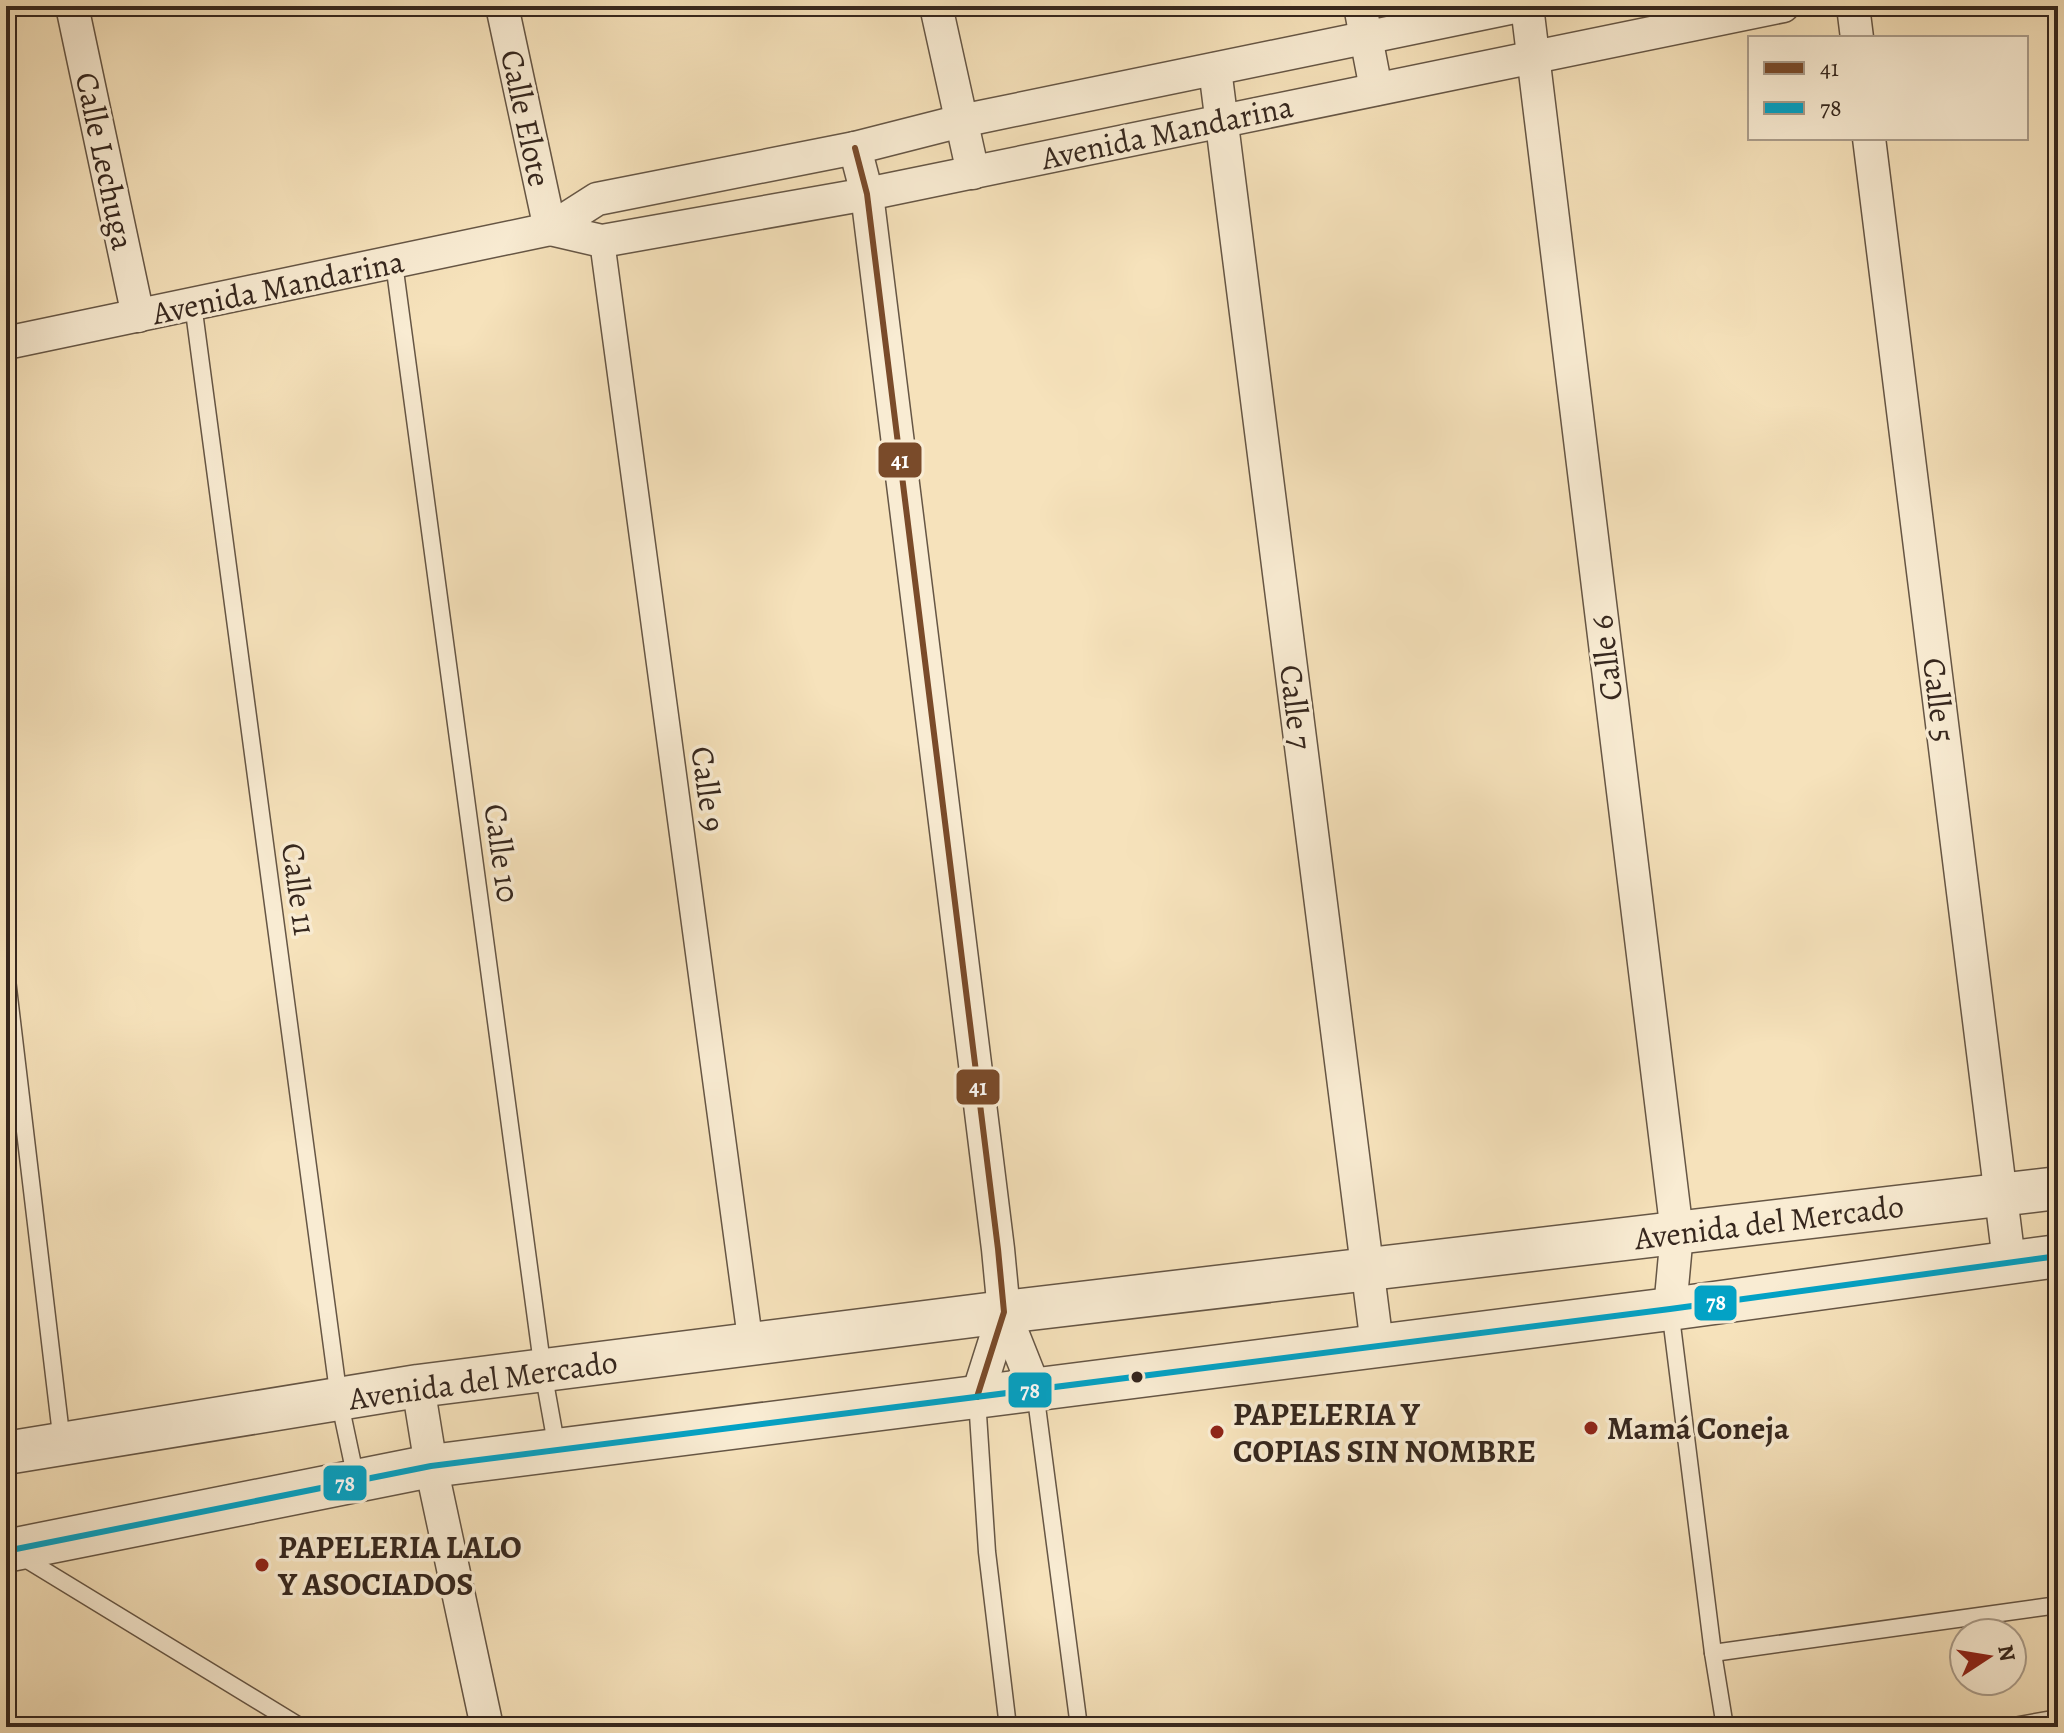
<svg xmlns="http://www.w3.org/2000/svg" width="2064" height="1733" font-family="Alegreya,serif">
<style>
.lines{fill:none;stroke-linecap:round;stroke-linejoin:round}
.service-casing{stroke:#665645;stroke-width:19}
.pedestrian-casing{stroke:#665645;stroke-width:27}
.minor-casing{stroke:#665645;stroke-width:35}
.tertiary-casing{stroke:#665645;stroke-width:45}
.service{stroke:#f9ecd3;stroke-width:16}
.pedestrian{stroke:#f9ecd3;stroke-width:24}
.minor{stroke:#f9ecd3;stroke-width:32}
.tertiary{stroke:#f9ecd3;stroke-width:42}
.bus-1-casing{stroke:#f9ecd3;stroke-width:12}
.bus-2-casing{stroke:#f9ecd3;stroke-width:12}
.bus-1{stroke:#7a4b2a;stroke-width:6}
.bus-2{stroke:#03a2c5;stroke-width:6}
.bus-dot{fill:#36271e;stroke:#f9ecd3;stroke-width:3}
.poi-dot{fill:#8f2418;stroke:#f9ecd3;stroke-width:3}
.labels{text-anchor:middle;dominant-baseline:central;stroke-width:7;stroke-linejoin:round;paint-order:stroke}
.street-label{font-size:32px;fill:#36271e;stroke:#f9ecd3}
.poi-label{font-size:32px;font-weight:bold;fill:#36271e;stroke:#f9ecd3;text-anchor:start}
.line-badge{stroke:#f9ecd3;stroke-width:3}
.badge-label{font-size:22px;text-anchor:middle;font-weight:bold;fill:#fff}
</style>
<rect width="100%" height="100%" fill="#f6e2bb"/>
<filter id="stains"><feTurbulence type="fractalNoise" baseFrequency=".0025" numOctaves="4"/><feColorMatrix values="0 0 0 0 .2 0 0 0 0 .09 0 0 0 0 .02 0 0 0 .5 -.17"/></filter>
<radialGradient id="worn" r=".72"><stop offset=".6" stop-color="#630" stop-opacity="0"/><stop offset="1" stop-color="#630" stop-opacity=".3"/></radialGradient>
<g class="lines">
<defs>
<g id="service">
<path d="M394 263 543 1371 557 1449"/>
<path d="M193 304 339 1399 356 1479"/>
<path d="M6 971 62 1443"/>
<path d="M1670 1309 1713 1653 1725 1727"/>
<path d="M1035 1391 1079 1727"/>
<path d="M977 1399 987 1552 1008 1727"/>
<path d="M19 1555 301 1727"/>
<path d="M1713 1653 2058 1605"/>
<path d="M2008 1727 2058 1718"/>
</g>
<path id="pedestrian" d="M602 241 751 1346"/>
<g id="minor">
<path d="M72 6 138 316"/>
<path d="M502 6 550 229"/>
<path d="M936 6 973 173"/>
<path d="M1360 6 1376 89"/>
<path d="M1527 6 1677 1233 1670 1309"/>
<path d="M1853 6 1857 38"/>
<path d="M1215 69 1377 1345"/>
<path d="M1869 138 2009 1261"/>
<path d="M855 148 867 194 998 1249 1004 1312 977 1397"/>
<path d="M550 229 602 241 867 194 1783 6"/>
<path d="M6 343 550 229 597 199 855 148 961 121 1519 6"/>
<path d="M1004 1312 1035 1390"/>
<path d="M418 1386 431 1466 487 1727"/>
</g>
<g id="tertiary">
<path d="M6 1453 418 1386 1004 1312 2058 1188"/>
<path d="M6 1551 431 1466 1670 1309 2058 1256"/>
</g>
</defs>
<use href="#service" class="service-casing"/>
<use href="#pedestrian" class="pedestrian-casing"/>
<use href="#minor" class="minor-casing"/>
<use href="#tertiary" class="tertiary-casing"/>
<use href="#service" class="service"/>
<use href="#pedestrian" class="pedestrian"/>
<use href="#minor" class="minor"/>
<use href="#tertiary" class="tertiary"/>
<defs>
<path id="bus-1" d="M855 148 867 194 998 1249 1004 1312 977 1397"/>
<path id="bus-2" d="M6 1551 431 1466 1670 1309 2058 1256"/>
</defs>
<use href="#bus-1" class="bus-1-casing"/>
<use href="#bus-2" class="bus-2-casing"/>
<use href="#bus-1" class="bus-1"/>
<use href="#bus-2" class="bus-2"/>
</g>
<circle class="bus-dot" cx="1137" cy="1377" r="7"/>
<g class="poi-dot">
<circle cx="1591" cy="1428" r="8"/>
<circle cx="1217" cy="1432" r="8"/>
<circle cx="262" cy="1565" r="8"/>
</g>
<g class="labels">
<g class="street-label">
<text transform="translate(526 118) rotate(78)">Calle Elote</text>
<text transform="translate(1167 132) rotate(-12)">Avenida Mandarina</text>
<text transform="translate(105 161) rotate(78)">Calle Lechuga</text>
<text transform="translate(278 287) rotate(-12)">Avenida Mandarina</text>
<text transform="translate(1606 658) rotate(-97)">Calle 6</text>
<text transform="translate(1939 700) rotate(83)">Calle 5</text>
<text transform="translate(1296 707) rotate(83)">Calle 7</text>
<text transform="translate(708 789) rotate(82)">Calle 9</text>
<text transform="translate(502 853) rotate(82)">Calle 10</text>
<text transform="translate(299 889) rotate(82)">Calle 11</text>
<text transform="translate(1769 1222) rotate(-7)">Avenida del Mercado</text>
<text transform="translate(483 1380) rotate(-8)">Avenida del Mercado</text>
</g>
<g class="poi-label">
<text x="1233" y="1414">PAPELERIA Y<tspan x="1233" dy="37">COPIAS SIN NOMBRE</tspan></text>
<text x="1607" y="1428">Mamá Coneja</text>
<text x="278" y="1547">PAPELERIA LALO<tspan x="278" dy="37">Y ASOCIADOS</tspan></text>
</g>
</g>
<g class="line-badge">
<rect x="877" y="441" width="46" height="38" rx="8" fill="#7a4b2a"/>
<rect x="955" y="1068" width="46" height="38" rx="8" fill="#7a4b2a"/>
<rect x="1693" y="1284" width="45" height="38" rx="8" fill="#03a2c5"/>
<rect x="1007" y="1371" width="46" height="38" rx="8" fill="#03a2c5"/>
<rect x="322" y="1464" width="46" height="38" rx="8" fill="#03a2c5"/>
</g>
<g class="badge-label">
<text x="900" y="468">41</text>
<text x="978" y="1095">41</text>
<text x="1716" y="1310">78</text>
<text x="1030" y="1398">78</text>
<text x="345" y="1491">78</text>
</g>
<rect width="2064" height="1733" fill="none" stroke="#f6e2bb" stroke-width="32"/>
<rect x="8" y="8" width="2048" height="1717" fill="none" stroke="#36271e" stroke-width="4"/>
<rect x="16" y="16" width="2032" height="1701" fill="none" stroke="#36271e" stroke-width="2"/>
<rect x="1748" y="36" width="280" height="104" fill="#f9ecd3" stroke="#ab9d8b" stroke-width="2"/>
<rect x="1764" y="62" width="40" height="12" fill="#7a4b2a" stroke="#ab9d8b" stroke-width="2"/>
<text x="1820" y="76" font-size="24" fill="#36271e">41</text>
<rect x="1764" y="102" width="40" height="12" fill="#03a2c5" stroke="#ab9d8b" stroke-width="2"/>
<text x="1820" y="116" font-size="24" fill="#36271e">78</text>
<g transform="translate(1988 1657) rotate(78)"><circle r="38" fill="#f9ecd3" stroke="#ab9d8b" stroke-width="2"/>
<path d="M0-6L14 30L0 20L-14 30Z" fill="#8f2418"/>
<text y="-12" font-size="22" font-weight="bold" text-anchor="middle" fill="#36271e">N</text>
</g>
<rect width="100%" height="100%" filter="url(#stains)"/>
<rect width="100%" height="100%" fill="url(#worn)"/>
</svg>
